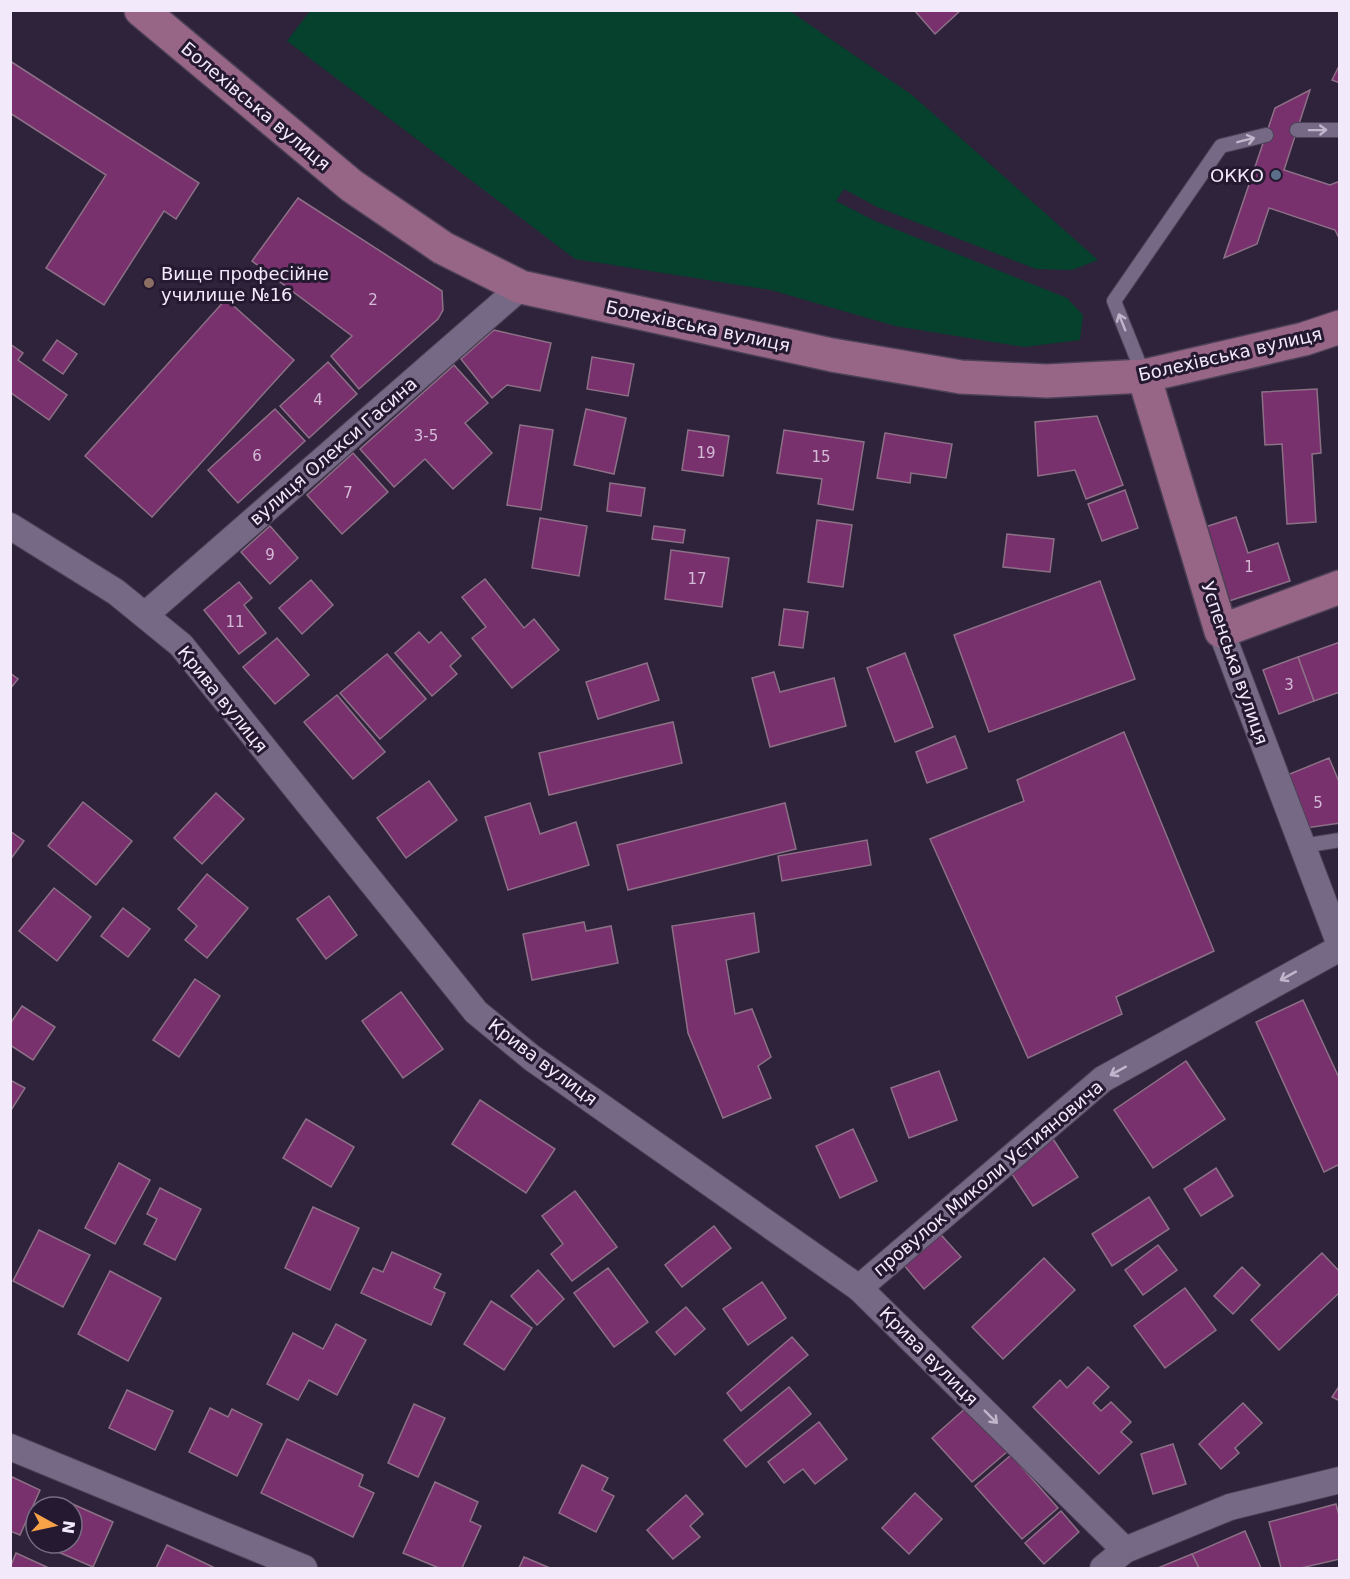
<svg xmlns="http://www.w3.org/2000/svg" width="1350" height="1579" font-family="'DejaVu Sans',sans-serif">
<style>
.green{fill:#05412c}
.building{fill:#78316d;stroke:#8c7086;stroke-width:1.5}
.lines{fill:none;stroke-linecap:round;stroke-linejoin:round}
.lane-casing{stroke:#4c4156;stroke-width:16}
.street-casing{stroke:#4c4156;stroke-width:28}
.secondary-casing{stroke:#4c4156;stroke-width:36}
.lane{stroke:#766986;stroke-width:14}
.street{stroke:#766986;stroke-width:26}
.secondary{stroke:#976585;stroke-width:33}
.oneway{stroke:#c0b6cc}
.service-dot{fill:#5c6f8a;stroke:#251931;stroke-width:2}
.education-dot{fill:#8d6e63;stroke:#251931;stroke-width:2}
.labels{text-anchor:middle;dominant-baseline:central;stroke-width:6;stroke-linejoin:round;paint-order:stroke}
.number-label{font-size:15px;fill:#d4bcd8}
.street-label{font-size:18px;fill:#f2eafb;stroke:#251931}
.poi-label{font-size:18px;fill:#f2eafb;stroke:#251931;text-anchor:end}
</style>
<rect width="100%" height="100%" fill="#2f223b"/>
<path class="green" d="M310 11H790L912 95 1098 260 1072 270 1036 269 877 207 844 189 836 201 875 221 1067 298 1083 315 1080 340 1024 347 895 326 771 290 575 259 287 41Z"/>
<g class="building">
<path d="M914 10H961L935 34Z"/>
<path d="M10 61 199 183 176 219 164 211 104 305 46 268 106 175 10 113Z"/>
<path d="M1340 64V83L1332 80Z"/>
<path d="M1310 90 1284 170 1330 185 1340 181V240L1335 230 1269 208 1257 244 1224 258 1275 108Z"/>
<path d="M298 198 442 291 443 310 438 319 359 389 331 356 352 336 252 261Z"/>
<path d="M226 299 294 360 152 517 85 456Z"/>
<path d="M494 330 551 343 540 391 507 385 492 398 461 359Z"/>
<path d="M57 340 77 354 63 374 43 360Z"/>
<path d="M10 344 23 353 18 360 67 395 49 420 10 392Z"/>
<path d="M592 357 634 364 628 396 587 389Z"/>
<path d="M328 362 357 394 309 438 280 406Z"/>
<path d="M454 365 488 403 465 423 492 453 453 489 425 459 394 487 360 449Z"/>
<path d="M1317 389 1321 453 1312 454 1316 522 1287 524 1282 444 1265 445 1262 392Z"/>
<path d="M275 409 305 441 238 503 208 470Z"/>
<path d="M586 409 626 418 614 474 574 465Z"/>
<path d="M1097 416 1123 485 1086 499 1075 470 1038 476 1035 422Z"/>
<path d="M520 425 553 430 541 510 507 505Z"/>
<path d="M688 430 729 436 723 476 682 470Z"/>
<path d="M784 430 864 442 853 510 818 504 822 479 777 473Z"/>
<path d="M885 433 952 444 946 478 911 473 910 483 877 478Z"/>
<path d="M353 453 388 492 342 534 307 495Z"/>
<path d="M610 483 645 488 641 516 607 511Z"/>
<path d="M1125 490 1138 528 1102 541 1088 504Z"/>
<path d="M1236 517 1248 553 1278 543 1290 581 1223 603 1199 529Z"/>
<path d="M540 518 587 526 579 576 532 568Z"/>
<path d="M817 520 852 525 843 587 808 582Z"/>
<path d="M270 526 298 558 270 584 241 552Z"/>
<path d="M654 526 685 530 683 543 652 539Z"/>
<path d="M1007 534 1054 539 1050 572 1003 567Z"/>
<path d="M671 550 729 558 722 607 665 599Z"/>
<path d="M485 579 524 628 534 619 559 650 512 688 472 638 486 627 462 597Z"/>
<path d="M311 580 333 605 302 634 279 608Z"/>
<path d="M1100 581 1135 679 989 732 954 635Z"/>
<path d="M239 582 252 598 244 605 266 633 239 654 204 610Z"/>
<path d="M784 609 808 612 803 648 779 645Z"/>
<path d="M419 632 429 643 441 632 461 656 450 666 457 674 432 696 395 653Z"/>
<path d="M277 638 309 675 275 704 243 667Z"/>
<path d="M1340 642V692L1314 701 1298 657Z"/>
<path d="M905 653 933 727 895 742 867 668Z"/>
<path d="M387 654 426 699 380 739 340 693Z"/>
<path d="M1298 657 1314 701 1279 714 1263 670Z"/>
<path d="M647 663 659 700 598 719 586 682Z"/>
<path d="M774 672 780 692 834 678 846 726 770 747 752 678Z"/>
<path d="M10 673 18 679 10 689Z"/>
<path d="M337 695 385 752 353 779 304 722Z"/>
<path d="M673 722 682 763 549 795 539 753Z"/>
<path d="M1124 732 1214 951 1116 997 1122 1014 1028 1058 930 839 1024 801 1017 780Z"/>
<path d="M955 736 967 768 927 783 916 752Z"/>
<path d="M1329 758 1340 784V823L1306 828 1285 776Z"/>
<path d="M429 781 457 820 406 858 377 818Z"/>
<path d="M216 793 244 819 202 864 174 838Z"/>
<path d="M83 802 132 841 96 885 48 846Z"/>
<path d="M530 803 540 834 576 822 589 865 508 890 485 817Z"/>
<path d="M785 803 796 849 628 890 617 845Z"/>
<path d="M10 831 24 841 10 860Z"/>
<path d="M867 840 871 865 782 881 778 856Z"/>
<path d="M207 874 248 908 207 958 185 940 197 926 178 909Z"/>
<path d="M54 888 91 917 57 961 19 931Z"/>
<path d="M329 896 357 935 326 959 297 919Z"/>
<path d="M123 908 150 929 128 957 101 936Z"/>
<path d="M754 913 759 952 726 960 735 1014 752 1009 771 1057 758 1066 771 1098 723 1118 688 1033 672 926Z"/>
<path d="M584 922 586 931 611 926 618 963 532 980 523 934Z"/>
<path d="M195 979 220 996 179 1057 153 1040Z"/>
<path d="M401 992 443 1049 403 1078 362 1021Z"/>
<path d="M1303 1000 1340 1080V1164L1324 1172 1256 1022Z"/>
<path d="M22 1006 55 1027 33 1060 10 1045V1024Z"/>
<path d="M1186 1061 1225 1119 1153 1168 1114 1110Z"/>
<path d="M939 1071 957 1120 909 1138 891 1088Z"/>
<path d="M10 1080 25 1088 10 1112Z"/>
<path d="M480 1100 555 1149 526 1193 452 1144Z"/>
<path d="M306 1119 354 1147 331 1187 283 1158Z"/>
<path d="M853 1129 877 1181 840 1198 816 1146Z"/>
<path d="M1053 1139 1078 1177 1033 1206 1008 1168Z"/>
<path d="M119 1163 150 1180 115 1244 85 1228Z"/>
<path d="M1216 1168 1233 1196 1201 1216 1184 1189Z"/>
<path d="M160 1188 201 1209 175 1260 144 1244 157 1219 147 1214Z"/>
<path d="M575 1191 617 1247 572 1281 551 1254 563 1244 542 1216Z"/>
<path d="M1149 1197 1169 1229 1112 1266 1092 1234Z"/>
<path d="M313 1207 359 1228 330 1290 285 1268Z"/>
<path d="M714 1226 731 1248 682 1287 665 1265Z"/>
<path d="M934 1227 961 1257 924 1289 898 1258Z"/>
<path d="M39 1230 90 1255 63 1307 13 1281Z"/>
<path d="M1158 1245 1177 1270 1143 1295 1125 1270Z"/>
<path d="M392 1252 441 1274 434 1288 445 1293 431 1325 361 1293 373 1268 383 1272Z"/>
<path d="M1322 1253 1340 1272V1292L1279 1350 1251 1320Z"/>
<path d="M1044 1258 1075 1290 1003 1359 972 1327Z"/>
<path d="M1242 1267 1260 1285 1233 1314 1214 1296Z"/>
<path d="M608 1268 648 1322 614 1347 574 1293Z"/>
<path d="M538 1270 564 1299 537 1325 511 1296Z"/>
<path d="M110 1271 161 1298 128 1361 78 1334Z"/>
<path d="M762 1282 786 1318 748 1345 723 1309Z"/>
<path d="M1185 1288 1216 1330 1165 1368 1134 1326Z"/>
<path d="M491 1301 532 1328 504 1370 464 1344Z"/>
<path d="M686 1307 705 1329 675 1355 656 1332Z"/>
<path d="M336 1324 366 1340 337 1395 309 1380 298 1400 267 1384 293 1333 323 1349Z"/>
<path d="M792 1337 808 1355 741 1411 727 1393Z"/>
<path d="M1088 1367 1109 1387 1093 1403 1101 1411 1111 1402 1131 1422 1121 1432 1132 1442 1099 1474 1033 1407 1060 1380 1067 1388Z"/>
<path d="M1340 1385V1401L1332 1397Z"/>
<path d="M789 1387 811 1414 746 1467 724 1440Z"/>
<path d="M127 1390 173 1411 155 1450 109 1428Z"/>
<path d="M1243 1403 1262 1423 1235 1448 1239 1453 1221 1469 1199 1444Z"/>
<path d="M414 1404 445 1418 418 1477 388 1463Z"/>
<path d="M968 1406 1008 1451 972 1482 932 1438Z"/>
<path d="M210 1408 228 1417 232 1409 262 1424 237 1476 189 1452Z"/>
<path d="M819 1422 847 1459 815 1484 803 1469 784 1483 768 1462Z"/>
<path d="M287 1439 363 1475 359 1486 374 1493 353 1537 261 1493Z"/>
<path d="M1173 1444 1186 1484 1153 1494 1141 1454Z"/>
<path d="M1011 1455 1058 1508 1022 1539 975 1486Z"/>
<path d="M582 1465 608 1478 602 1490 614 1496 596 1532 559 1513Z"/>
<path d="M10 1476 40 1490 20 1535 10 1531Z"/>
<path d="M435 1482 478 1502 470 1521 481 1526 462 1568H439L403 1553Z"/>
<path d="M915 1493 942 1519 909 1554 882 1528Z"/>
<path d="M686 1495 703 1514 690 1526 700 1537 673 1559 647 1530Z"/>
<path d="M68 1502 113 1522 93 1567 49 1548 51 1543H72V1507H66Z"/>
<path d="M1336 1504 1340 1519V1559L1301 1568H1281L1269 1522Z"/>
<path d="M1061 1511 1079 1532 1044 1564 1025 1543Z"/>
<path d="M1245 1531 1261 1568H1199L1192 1554Z"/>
<path d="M167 1545 213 1567 212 1568H156Z"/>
<path d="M16 1553 49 1568H10Z"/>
<path d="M1192 1554 1199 1568H1158Z"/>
<path d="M524 1557 550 1568H519Z"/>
</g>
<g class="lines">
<defs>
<g id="lane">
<path d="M1297 130H1340"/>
<path d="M1144 376 1114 301 1221 146 1266 135"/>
<path d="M1302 846 1340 840"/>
</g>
<g id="street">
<path d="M10 526 116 592 181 645 476 1012 532 1058 859 1288 1125 1550"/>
<path d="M145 615 521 287"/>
<path d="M1221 631 1340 945"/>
<path d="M859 1288 1103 1079 1340 948"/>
<path d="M10 1447 304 1568"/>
<path d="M1103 1568 1125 1550 1230 1507 1340 1480"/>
</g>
<g id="secondary">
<path d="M141 10 352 186 443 248 521 287 832 355 961 377 1047 381 1144 376 1304 339 1340 327"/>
<path d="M1144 376 1221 631 1340 587"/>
</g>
</defs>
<use href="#lane" class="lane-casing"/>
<use href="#street" class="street-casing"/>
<use href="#secondary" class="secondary-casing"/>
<use href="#lane" class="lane"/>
<use href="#street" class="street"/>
<use href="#secondary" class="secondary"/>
</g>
<defs><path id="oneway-shaft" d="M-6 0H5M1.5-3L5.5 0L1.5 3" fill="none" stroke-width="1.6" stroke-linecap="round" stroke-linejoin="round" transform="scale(1.5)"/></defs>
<g class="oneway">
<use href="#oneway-shaft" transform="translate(1318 130) rotate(-1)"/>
<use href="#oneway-shaft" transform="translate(1246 140) rotate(-14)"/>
<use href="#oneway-shaft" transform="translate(1122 322) rotate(-112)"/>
<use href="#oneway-shaft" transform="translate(1288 976) rotate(151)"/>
<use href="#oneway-shaft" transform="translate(1118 1071) rotate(151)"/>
<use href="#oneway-shaft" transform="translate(991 1417) rotate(45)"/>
</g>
<circle class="service-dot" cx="1276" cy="175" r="6"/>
<circle class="education-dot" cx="149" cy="283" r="6"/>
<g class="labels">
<g class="number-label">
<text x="373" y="300">2</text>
<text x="318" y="400">4</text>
<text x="426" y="436">3-5</text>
<text x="706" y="453">19</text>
<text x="257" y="456">6</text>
<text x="821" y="457">15</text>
<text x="348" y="493">7</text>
<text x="270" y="555">9</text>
<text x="1249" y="567">1</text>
<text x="697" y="579">17</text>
<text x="235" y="622">11</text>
<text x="1289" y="685">3</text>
<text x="1318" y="803">5</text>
</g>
<g class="street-label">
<text transform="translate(256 106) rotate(40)">Болехівська вулиця</text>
<text transform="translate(698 326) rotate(12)">Болехівська вулиця</text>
<text transform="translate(1230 354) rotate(-13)">Болехівська вулиця</text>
<text transform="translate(333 451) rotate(-41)">вулиця Олекси Гасина</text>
<text transform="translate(1235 663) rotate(71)">Успенська вулиця</text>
<text transform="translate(223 699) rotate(51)">Крива вулиця</text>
<text transform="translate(543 1062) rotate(37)">Крива вулиця</text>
<text transform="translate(988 1178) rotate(-40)">провулок Миколи Устияновича</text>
<text transform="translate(929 1356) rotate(45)">Крива вулиця</text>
</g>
<g class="poi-label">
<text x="1264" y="175">ОККО</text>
<text x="161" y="273" text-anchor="start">Вище професійне<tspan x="161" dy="21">училище №16</tspan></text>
</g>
</g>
<rect width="1350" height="1579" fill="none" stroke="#f2eafb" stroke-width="24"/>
<g transform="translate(54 1525) rotate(98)"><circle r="28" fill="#251931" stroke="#776d82" stroke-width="1.5"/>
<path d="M0-4.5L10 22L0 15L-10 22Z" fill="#f7a148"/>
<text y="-9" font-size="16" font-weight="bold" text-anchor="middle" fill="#f2eafb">N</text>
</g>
</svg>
